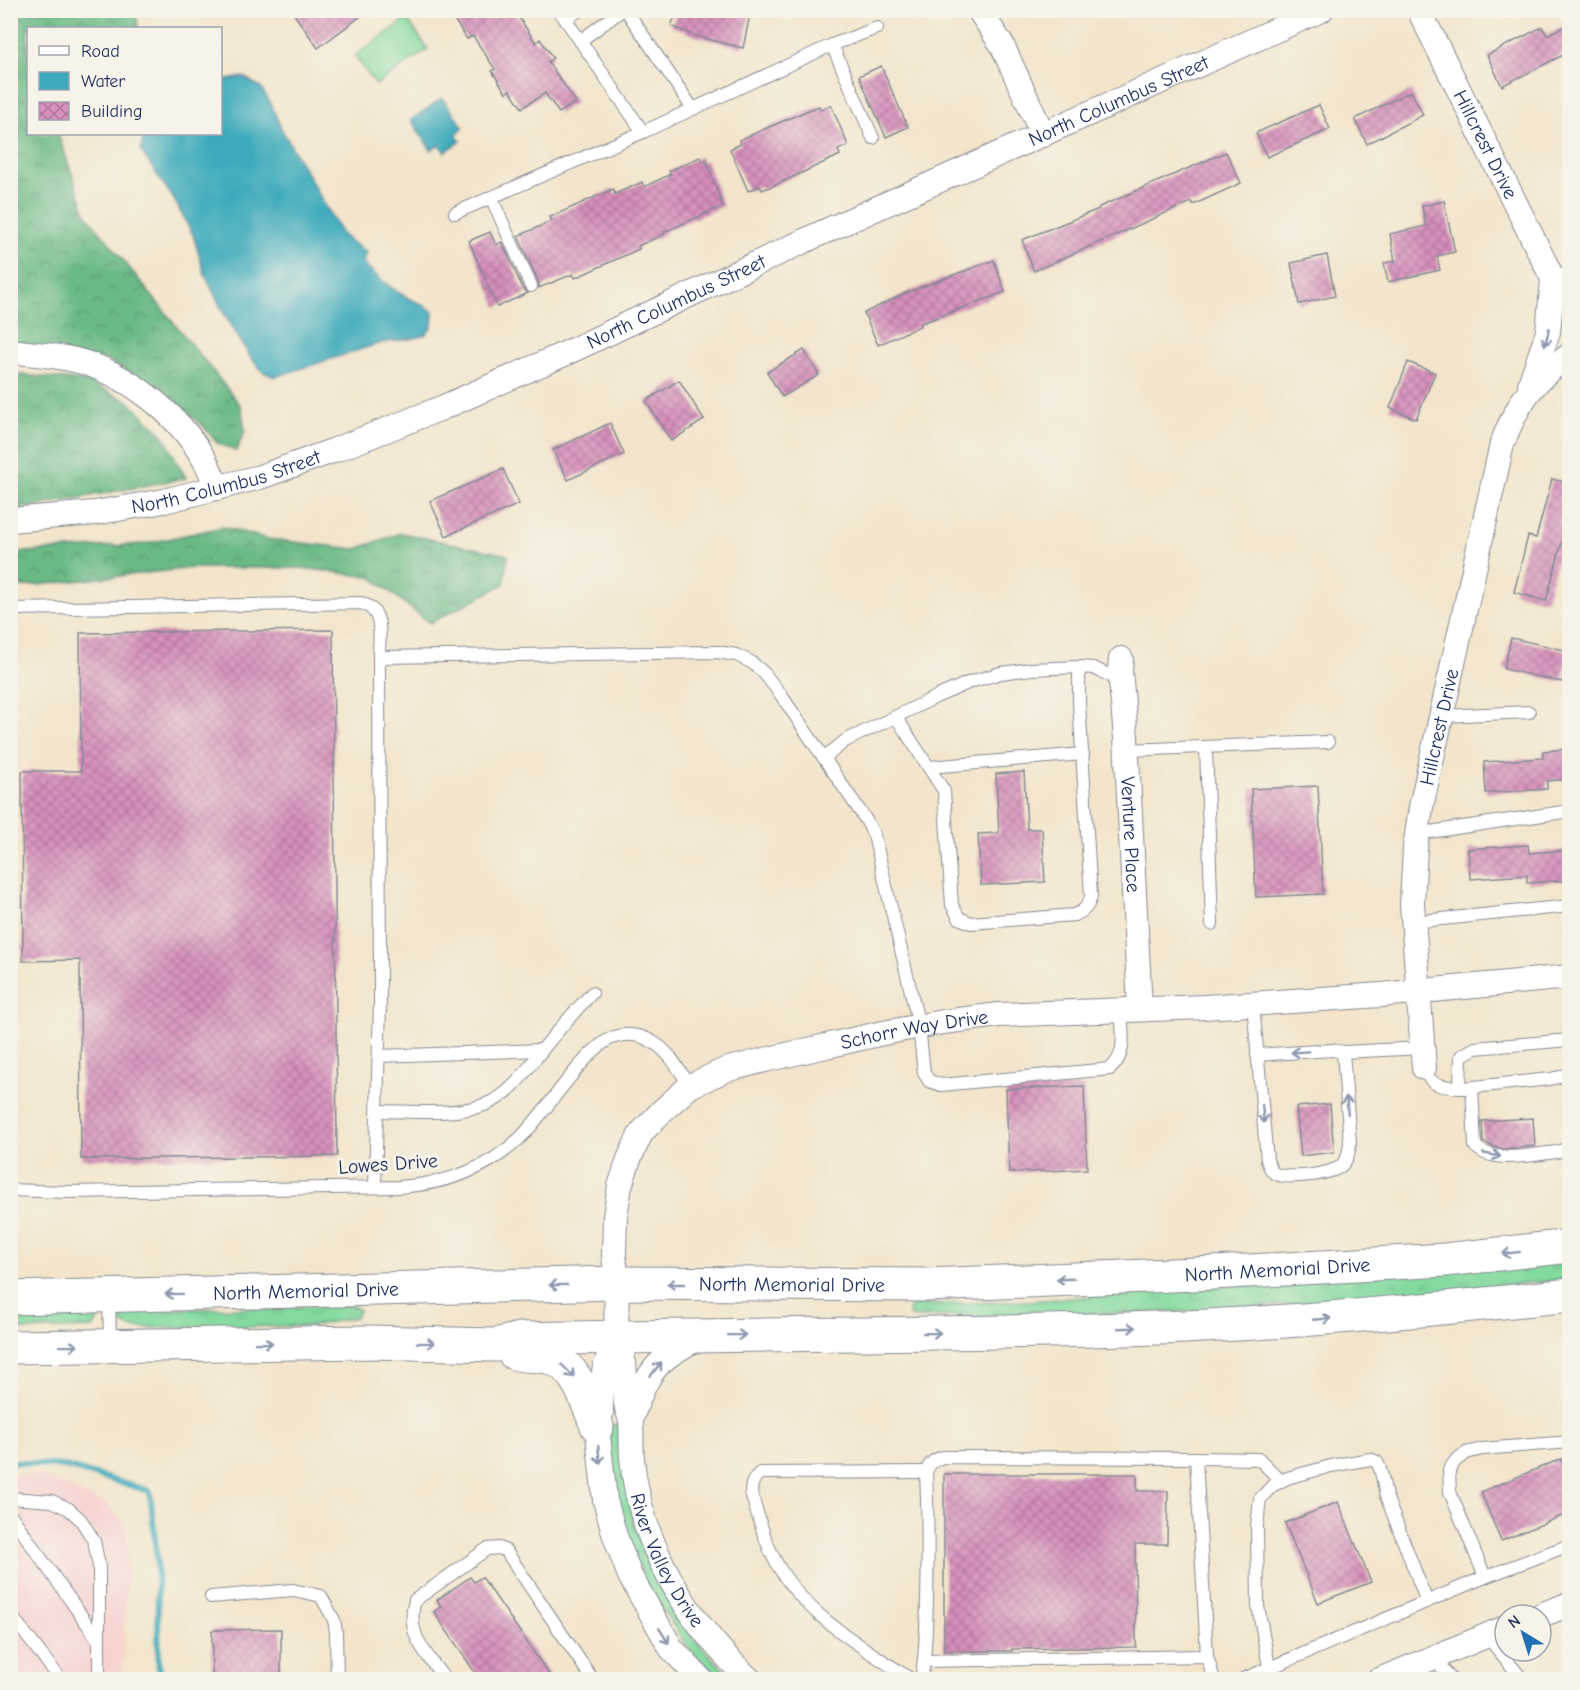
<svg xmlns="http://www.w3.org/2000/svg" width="1580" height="1690" font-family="'Comic Neue',sans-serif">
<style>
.built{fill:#f7d0ce}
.grass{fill:url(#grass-tufts);stroke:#4f847e;stroke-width:1.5}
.forest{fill:url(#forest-crowns);stroke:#427472;stroke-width:1.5}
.pitch{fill:#83da9f;stroke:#4f847e;stroke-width:1.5}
.water{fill:#3caabb;stroke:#2c6c8c;stroke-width:1.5}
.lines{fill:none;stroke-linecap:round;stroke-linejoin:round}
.stream{stroke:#3caabb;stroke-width:6}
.building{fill:url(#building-cross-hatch)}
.service-casing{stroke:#868a94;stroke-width:14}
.minor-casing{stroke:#868a94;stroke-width:26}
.primary-casing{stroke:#868a94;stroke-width:35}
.service{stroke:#fff;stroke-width:12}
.minor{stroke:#fff;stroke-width:24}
.primary{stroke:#fff;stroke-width:33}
.oneway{stroke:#8d97ae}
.labels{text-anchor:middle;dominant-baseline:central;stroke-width:6;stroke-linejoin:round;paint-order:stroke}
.street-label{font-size:20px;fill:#1b2f5e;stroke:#f7f3e8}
</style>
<defs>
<pattern id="grass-tufts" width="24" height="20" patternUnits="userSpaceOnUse" patternTransform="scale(1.5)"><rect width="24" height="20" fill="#83da9f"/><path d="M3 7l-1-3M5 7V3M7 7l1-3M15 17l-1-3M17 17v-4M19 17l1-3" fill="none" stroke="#71bb8b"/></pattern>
<pattern id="forest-crowns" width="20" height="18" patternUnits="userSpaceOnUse" patternTransform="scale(1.5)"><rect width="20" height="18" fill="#6aba86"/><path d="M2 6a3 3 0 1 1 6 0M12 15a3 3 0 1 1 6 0" fill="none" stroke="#569871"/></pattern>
<pattern id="building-cross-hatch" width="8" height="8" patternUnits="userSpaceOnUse" patternTransform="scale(1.5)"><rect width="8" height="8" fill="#d790bb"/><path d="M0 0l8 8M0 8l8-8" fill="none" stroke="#ae769b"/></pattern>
</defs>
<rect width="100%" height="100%" fill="#f7f3e8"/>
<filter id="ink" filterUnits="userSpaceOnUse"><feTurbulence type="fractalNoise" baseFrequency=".0167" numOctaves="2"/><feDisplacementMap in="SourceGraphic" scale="12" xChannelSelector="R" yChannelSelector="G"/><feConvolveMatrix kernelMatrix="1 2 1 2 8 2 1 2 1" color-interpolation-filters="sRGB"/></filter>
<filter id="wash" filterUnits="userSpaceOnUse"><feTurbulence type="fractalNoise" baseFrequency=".008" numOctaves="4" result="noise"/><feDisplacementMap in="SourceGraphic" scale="24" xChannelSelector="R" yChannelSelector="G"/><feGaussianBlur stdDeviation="1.35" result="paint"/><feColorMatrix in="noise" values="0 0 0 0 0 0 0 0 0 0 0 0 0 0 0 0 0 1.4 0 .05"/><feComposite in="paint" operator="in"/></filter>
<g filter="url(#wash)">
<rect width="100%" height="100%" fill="#f2e5cb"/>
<path class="built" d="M40 1475 107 1504 128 1529 123 1679H11L10 1476Z"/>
<g class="grass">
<path d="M1569 1260V1279L1349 1301 1175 1312 912 1317 909 1313 910 1307 913 1305 1029 1301Z"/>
<path d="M351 1306 357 1308 359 1311 356 1317 312 1326 131 1328 124 1325 120 1319 123 1315 129 1310Z"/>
<path d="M89 1309 97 1316V1321L93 1328 11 1330 10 1311Z"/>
<path d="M608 1425H619L634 1526 656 1580 695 1640 733 1679H720L687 1646 647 1586 622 1527 611 1462Z"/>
</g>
<g class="forest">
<path d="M11 11H136L138 28H28V134H58L86 214 241 406 245 431 236 451 217 443 203 426 155 386 107 360 11 345Z"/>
<path d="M10 374 86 381 128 401 163 435 186 478 21 509H11Z"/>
<path d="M223 527 267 539 356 549 401 533 508 555 504 584 430 623 371 577 303 568H192L11 588V553L144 544Z"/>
</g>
<path class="pitch" d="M407 19 428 49 376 85 355 56Z"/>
<g class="water">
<path d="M244 77 260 87 270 102 281 128 343 236 366 252 363 263C377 277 391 289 408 298 418 303 425 304 433 312L432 327 426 334 416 338 381 343 275 377 263 372 250 357 223 312 205 275 193 235 173 198 141 151 143 137 146 134H220L221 81Z"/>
<path d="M442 98 464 128 456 134 461 141 445 152 439 145 431 150 411 120Z"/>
</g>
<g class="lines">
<path class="stream" d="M10 1462 64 1466 150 1491 157 1559 159 1680"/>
</g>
<g id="blocks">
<g class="building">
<path d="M291 10H369L318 48Z"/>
<path d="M469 10H514L536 43 540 39 547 49 553 58 548 62 576 102 559 113 545 93 522 108 510 90 506 93 492 71 495 69 473 36 467 39 455 21Z"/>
<path d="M678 10H751L743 48 699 37 671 26Z"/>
<path d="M1569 24V52L1502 86 1487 55 1542 27 1547 35Z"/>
<path d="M881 66 908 127 886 137 859 76Z"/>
<path d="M1411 91 1423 115 1367 144 1355 119Z"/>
<path d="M831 105 848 145 838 150 840 155 780 183 762 190 760 186 748 191 730 149 741 144 739 140 804 112 819 106 820 110Z"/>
<path d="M1319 105 1330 129 1267 157 1256 133Z"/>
<path d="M1226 152 1241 183 1193 205 1191 202 1034 271 1022 240 1099 209V207Z"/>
<path d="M700 157 702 162 706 160 723 206 664 232 665 234 638 246 639 249 575 278 573 274 539 288V283L518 236 552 221 550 217 613 189 615 194 642 182 644 187 671 174 669 171Z"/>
<path d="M1444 201 1455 252 1437 256 1440 270 1388 282 1384 263 1395 261 1390 234 1426 226 1422 206Z"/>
<path d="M490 232 496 245 502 242 523 289 528 293 497 307 469 241Z"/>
<path d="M1327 255 1335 296 1299 304 1291 263Z"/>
<path d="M994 260 1005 292 919 324 920 326 878 345 864 313 908 292Z"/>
<path d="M804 350 819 375 782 397 767 372Z"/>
<path d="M1408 362 1435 373 1416 419 1390 408Z"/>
<path d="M679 380 704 420 671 441 646 401Z"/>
<path d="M610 423 624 454 568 480 553 450Z"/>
<path d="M503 469 519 504 446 536 430 501Z"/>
<path d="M1552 479 1569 483V544L1562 542 1546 601 1514 592 1528 536 1536 538Z"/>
<path d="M333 630 337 1156 81 1159 80 960 23 961 22 771H81L80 633Z"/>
<path d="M1511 638 1569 651 1562 682 1504 669Z"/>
<path d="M1569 749V779L1547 781V789L1486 793 1484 762 1543 758V751Z"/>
<path d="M1024 772 1027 829H1042L1045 882 981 885 978 834 999 833 996 774Z"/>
<path d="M1318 786 1323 894 1256 897 1251 789Z"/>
<path d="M1528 845 1529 853 1569 850V880L1527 883V875L1470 879 1468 849Z"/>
<path d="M1084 1086 1087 1169 1009 1173 1006 1089Z"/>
<path d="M1330 1104 1334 1152 1301 1156 1296 1107Z"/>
<path d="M1533 1118 1535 1146 1503 1149 1494 1147 1483 1142 1482 1121Z"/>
<path d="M1561 1459 1569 1479V1513L1501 1541 1481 1492Z"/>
<path d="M944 1474H1137V1491H1168L1167 1544H1135L1136 1647 1012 1649V1651H944Z"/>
<path d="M1338 1502 1371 1582 1318 1603 1285 1523Z"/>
<path d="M470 1577 474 1582 482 1577 553 1680H480L434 1612 441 1606 437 1600Z"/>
<path d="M281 1629V1680H212V1630Z"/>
</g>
</g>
</g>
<g filter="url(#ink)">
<use href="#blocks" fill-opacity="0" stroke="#868a94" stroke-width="1.5"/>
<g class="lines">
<defs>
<g id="service">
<path d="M559 10 643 132"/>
<path d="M626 10 693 109"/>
<path d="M565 19 580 10"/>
<path d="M580 41 622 10"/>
<path d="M832 45 873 138"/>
<path d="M491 197 531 286"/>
<path d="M455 213 643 132 832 45 877 28"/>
<path d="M10 609 361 603C385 610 379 636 379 657"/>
<path d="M1442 716 1529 712"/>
<path d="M896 717 944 791 952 905 959 918 971 923 1074 915C1084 912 1089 906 1091 896L1079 702V667"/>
<path d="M1206 748 1212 924"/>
<path d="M1127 750 1328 742"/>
<path d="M824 758 845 741 936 697 970 682 1001 673 1031 669 1079 667 1093 668 1120 680"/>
<path d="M929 767 1083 754"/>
<path d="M1416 834 1570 811"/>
<path d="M1413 922 1570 906"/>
<path d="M1253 1004 1267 1160C1269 1165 1270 1170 1274 1173 1284 1180 1333 1175 1342 1165 1348 1159 1349 1151 1350 1143L1343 1052"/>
<path d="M1257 1055 1333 1050 1343 1052 1423 1048"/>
<path d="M379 1056 542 1050"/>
<path d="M1424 1068C1430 1087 1442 1086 1460 1088L1461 1056 1475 1048 1570 1040"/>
<path d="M1472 1087 1475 1146C1493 1165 1533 1154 1557 1152L1566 1149 1570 1143"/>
<path d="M1464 1088 1550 1079 1564 1076 1570 1072"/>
<path d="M378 1111C413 1111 451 1116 484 1105 512 1095 526 1070 543 1049 559 1029 575 1011 592 993"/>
<path d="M375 1187 380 1003 379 657 717 652 736 655 751 662 764 673 781 695 866 820 874 835 919 1026 924 1073 929 1081 941 1085 1110 1069C1128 1054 1122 1031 1121 1010"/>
<path d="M10 1190 66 1192 399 1187C444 1184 487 1170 520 1138 545 1114 584 1050 612 1038 627 1032 643 1035 656 1044 671 1054 680 1072 690 1086"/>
<path d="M109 1295 110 1344"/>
<path d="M1570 1442 1482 1449 1466 1453 1456 1460 1449 1470 1450 1492 1485 1577 1570 1545"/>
<path d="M1196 1458 1259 1459 1281 1481"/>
<path d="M10 1498 52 1501 69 1509 81 1520 94 1541 99 1566V1680"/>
<path d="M10 1514 99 1641"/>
<path d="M211 1597 293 1590 321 1596 334 1620 336 1632 337 1680"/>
<path d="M10 1614 61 1680"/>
<path d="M1486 1635 1523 1680"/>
<path d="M1433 1657 1452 1680"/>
<path d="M925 1661 1207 1656"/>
<path d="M1269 1667 1258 1606 1257 1526 1260 1499 1272 1486 1287 1478 1331 1466 1370 1459 1377 1462C1383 1473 1383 1484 1386 1496L1427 1602"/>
<path d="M445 1680C426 1652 405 1635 415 1600L487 1549 499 1548 506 1551 593 1680"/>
<path d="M912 1680C859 1644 797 1612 770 1550 762 1532 757 1512 751 1493 751 1484 753 1479 760 1473L926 1472"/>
<path d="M921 1680C926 1654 926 1628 927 1601 928 1558 928 1515 926 1472 930 1462 934 1460 943 1457L1196 1458 1207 1656 1214 1680"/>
<path d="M1241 1680 1485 1577"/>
</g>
<g id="minor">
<path d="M979 10 1002 45 1043 135"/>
<path id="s1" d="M1419 10 1551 275 1570 295"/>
<path d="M10 351C32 354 54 355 75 360 127 373 177 413 204 459 209 468 213 478 218 488"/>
<path d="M1530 384 1548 332 1553 279"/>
<path id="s2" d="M10 520 95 513 164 501 260 477 335 450 444 407 562 355 819 234 1321 10"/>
<path id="s3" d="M1121 659 1120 670 1126 738 1140 1009"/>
<path id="s4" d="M1424 1068 1412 903 1415 848 1421 807 1502 444C1517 404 1533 379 1570 355"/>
<path id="s5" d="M616 1337C618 1345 622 1354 624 1363 626 1376 624 1391 626 1404 627 1410 630 1415 631 1422 632 1434 631 1446 632 1458 639 1543 688 1623 750 1680"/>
<path d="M631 1419C639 1397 647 1371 667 1357 677 1349 689 1343 700 1337"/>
<path d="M1541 1615 1570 1604"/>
<path id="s6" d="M701 1680 671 1648 630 1576 615 1536 605 1500 597 1426 601 1413V1390L605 1366 616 1337 617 1283 614 1255 615 1216 620 1186 629 1159 641 1133 662 1111 690 1086 725 1070 769 1059 883 1033 943 1022 999 1015 1205 1007 1381 995 1570 977"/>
<path d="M1379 1680 1505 1628"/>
</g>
<g id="primary">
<path id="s7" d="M10 1298 617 1283 928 1285 1195 1274 1445 1260 1570 1246"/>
<path d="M10 1347 367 1342 496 1345 519 1339C741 1333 963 1336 1185 1327 1314 1321 1442 1309 1570 1295"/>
<path d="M514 1353C526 1357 539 1354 551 1358 578 1367 587 1403 597 1426"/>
</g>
</defs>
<use href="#service" class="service-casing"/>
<use href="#minor" class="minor-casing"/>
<use href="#primary" class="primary-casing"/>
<use href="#service" class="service"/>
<use href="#minor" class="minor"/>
<use href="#primary" class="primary"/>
</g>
<defs><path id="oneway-shaft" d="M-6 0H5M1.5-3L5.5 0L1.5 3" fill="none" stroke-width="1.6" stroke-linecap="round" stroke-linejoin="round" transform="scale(1.5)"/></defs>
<g class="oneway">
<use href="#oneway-shaft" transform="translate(1547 337) rotate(104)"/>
<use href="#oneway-shaft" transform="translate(1300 1052) rotate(176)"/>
<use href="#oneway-shaft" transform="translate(1347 1105) rotate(-95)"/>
<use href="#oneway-shaft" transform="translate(1263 1114) rotate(84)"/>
<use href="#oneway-shaft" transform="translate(1492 1155) rotate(11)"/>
<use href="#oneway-shaft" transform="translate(1511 1253) rotate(173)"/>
<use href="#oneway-shaft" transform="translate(1065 1279) rotate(178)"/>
<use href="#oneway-shaft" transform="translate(676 1284) rotate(-180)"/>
<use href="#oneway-shaft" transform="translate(558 1285) rotate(179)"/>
<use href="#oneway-shaft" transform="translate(174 1294) rotate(179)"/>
<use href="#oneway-shaft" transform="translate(1322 1319) rotate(-5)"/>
<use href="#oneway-shaft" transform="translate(1127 1328) rotate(-2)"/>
<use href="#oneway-shaft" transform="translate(932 1333) rotate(-1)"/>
<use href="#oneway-shaft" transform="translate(737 1335) rotate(-1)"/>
<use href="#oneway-shaft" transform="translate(264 1343) rotate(-1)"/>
<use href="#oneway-shaft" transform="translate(426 1343) rotate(1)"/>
<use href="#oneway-shaft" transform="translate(69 1346) rotate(-1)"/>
<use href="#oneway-shaft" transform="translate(656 1369) rotate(-52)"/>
<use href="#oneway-shaft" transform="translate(568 1371) rotate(46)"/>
<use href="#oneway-shaft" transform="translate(599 1455) rotate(85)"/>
<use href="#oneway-shaft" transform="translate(664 1636) rotate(58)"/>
</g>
</g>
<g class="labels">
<g class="street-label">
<text stroke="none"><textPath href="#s2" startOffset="1192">North Columbus Street</textPath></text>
<text stroke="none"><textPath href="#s1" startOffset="150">Hillcrest Drive</textPath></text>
<text stroke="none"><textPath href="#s2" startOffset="706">North Columbus Street</textPath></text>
<text stroke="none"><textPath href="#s2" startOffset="220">North Columbus Street</textPath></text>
<text stroke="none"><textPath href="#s4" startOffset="344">Hillcrest Drive</textPath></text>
<text stroke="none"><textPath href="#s3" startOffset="176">Venture Place</textPath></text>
<text stroke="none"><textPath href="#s6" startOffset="882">Schorr Way Drive</textPath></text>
<text transform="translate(388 1164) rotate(-4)">Lowes Drive</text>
<text stroke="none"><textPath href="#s7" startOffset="1268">North Memorial Drive</textPath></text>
<text stroke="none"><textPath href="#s7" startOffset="782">North Memorial Drive</textPath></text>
<text stroke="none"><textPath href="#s7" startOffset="296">North Memorial Drive</textPath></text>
<text stroke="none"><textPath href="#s5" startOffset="232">River Valley Drive</textPath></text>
</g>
</g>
<rect width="1580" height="1690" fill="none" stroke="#f7f3e8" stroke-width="36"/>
<rect x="27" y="27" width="195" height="108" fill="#f7f3e8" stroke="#9fa5b1" stroke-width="1.5"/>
<rect x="39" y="46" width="30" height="9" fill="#ffffff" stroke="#9fa5b1" stroke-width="1.5"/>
<text x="81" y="57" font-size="18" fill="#1b2f5e">Road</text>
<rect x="39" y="72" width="30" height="18" fill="#3caabb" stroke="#9fa5b1" stroke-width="1.5"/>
<text x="81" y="87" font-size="18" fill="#1b2f5e">Water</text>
<rect x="39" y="102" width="30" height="18" fill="url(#building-cross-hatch)" stroke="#9fa5b1" stroke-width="1.5"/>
<text x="81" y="117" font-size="18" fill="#1b2f5e">Building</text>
<g transform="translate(1523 1633) rotate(322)"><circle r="28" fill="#f7f3e8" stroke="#9fa5b1" stroke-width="1.5"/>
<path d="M0-4.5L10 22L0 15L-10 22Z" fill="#1f6fb2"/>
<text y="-9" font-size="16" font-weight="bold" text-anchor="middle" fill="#1b2f5e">N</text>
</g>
</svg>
